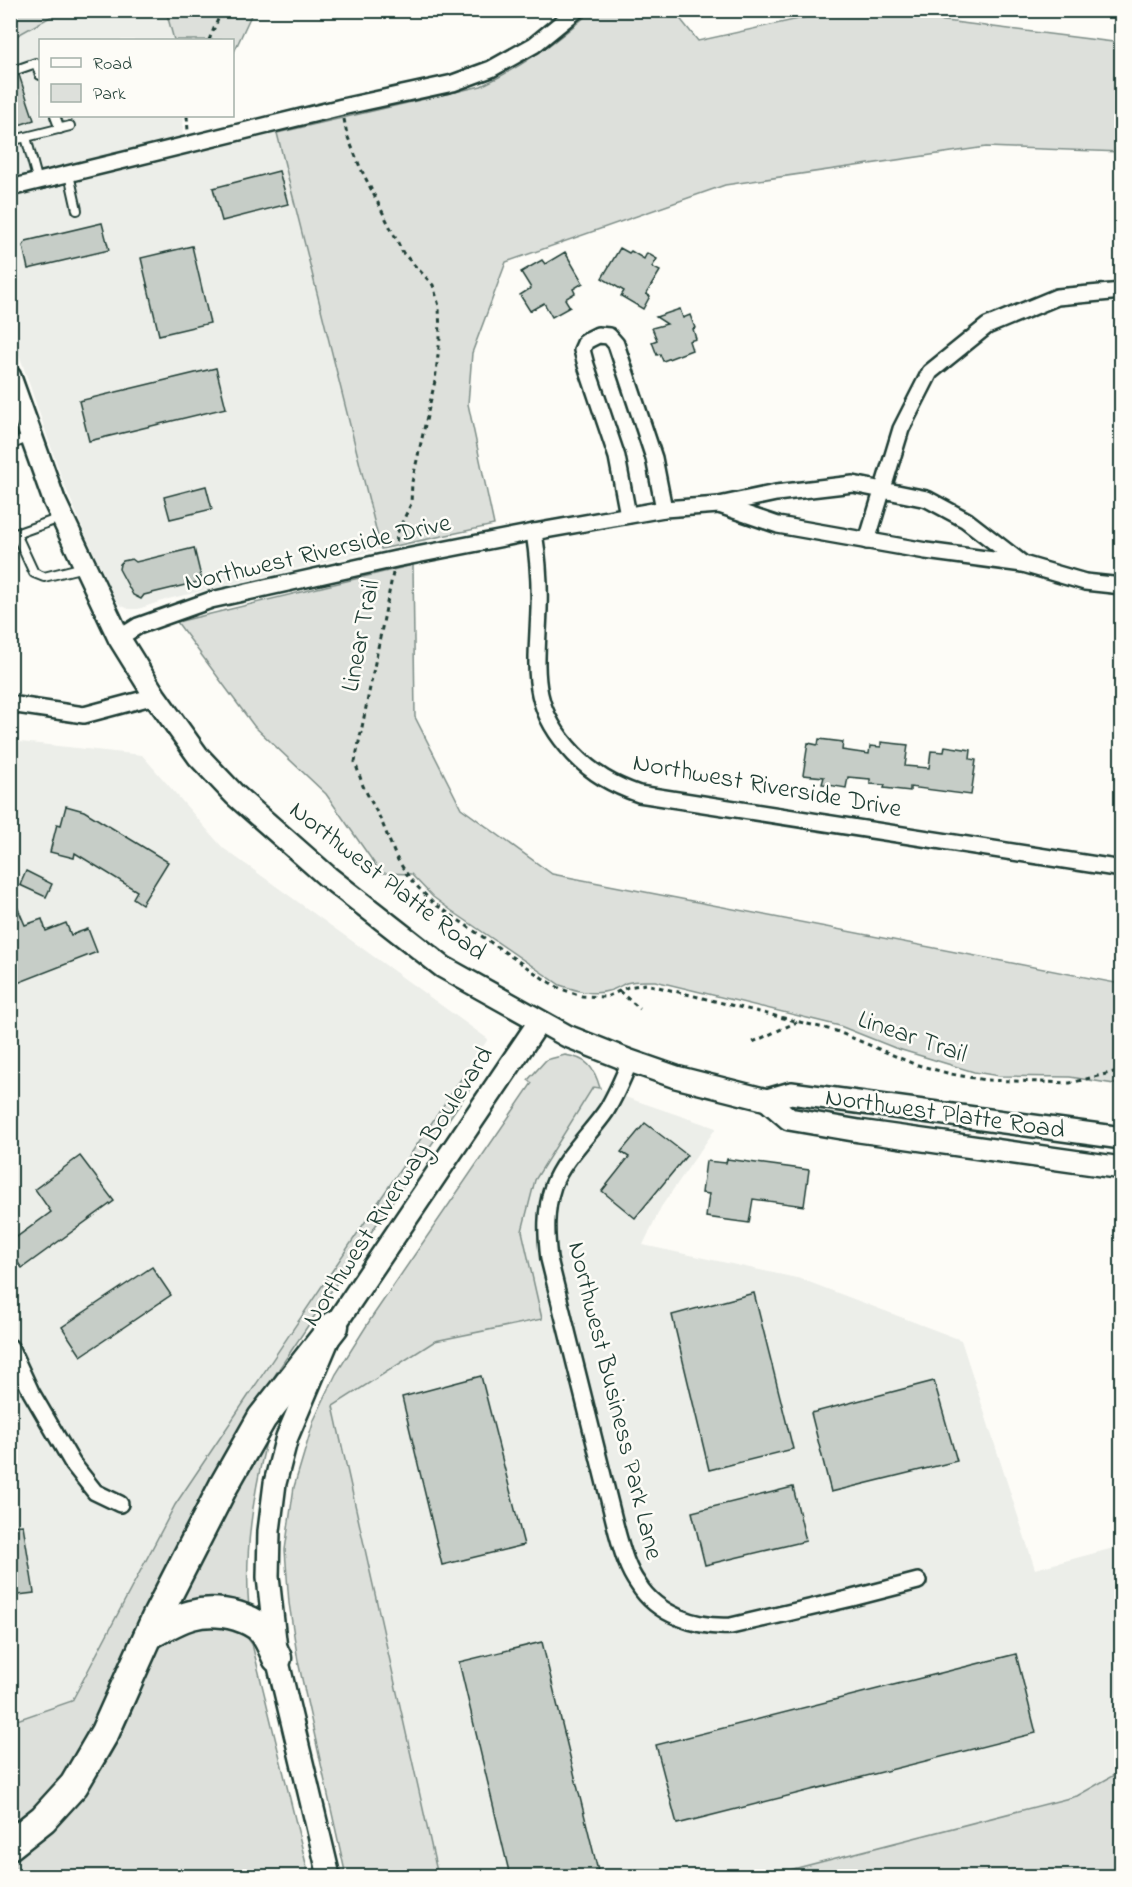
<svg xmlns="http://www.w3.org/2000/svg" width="1132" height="1887" font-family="'Indie Flower',sans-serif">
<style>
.built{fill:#eceee9}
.green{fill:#dde0db;stroke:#7e8e88;stroke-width:1.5}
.building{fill:#c6cdc7;stroke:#1f3d34;stroke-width:1.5}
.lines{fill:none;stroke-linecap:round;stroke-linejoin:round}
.service-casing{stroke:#1f3d34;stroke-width:12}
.minor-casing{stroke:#1f3d34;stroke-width:20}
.secondary-casing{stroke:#1f3d34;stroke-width:26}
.motorway-casing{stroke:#1f3d34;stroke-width:33}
.path{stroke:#1f3d34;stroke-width:3;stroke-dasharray:4.5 4.5;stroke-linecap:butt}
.service{stroke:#fdfcf7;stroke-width:8}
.minor{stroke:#fdfcf7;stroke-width:15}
.secondary{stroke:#fdfcf7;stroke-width:21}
.motorway{stroke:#fdfcf7;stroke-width:28}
.labels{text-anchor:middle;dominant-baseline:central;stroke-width:5;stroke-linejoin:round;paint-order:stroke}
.street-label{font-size:26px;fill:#1f3d34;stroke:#fdfcf7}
</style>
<rect width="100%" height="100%" fill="#fdfcf7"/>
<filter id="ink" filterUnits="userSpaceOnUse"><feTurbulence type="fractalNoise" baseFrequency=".0167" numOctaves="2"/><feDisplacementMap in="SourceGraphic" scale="12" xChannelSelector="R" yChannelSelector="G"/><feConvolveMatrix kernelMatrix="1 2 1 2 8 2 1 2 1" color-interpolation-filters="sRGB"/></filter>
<g filter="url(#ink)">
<g class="built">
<path d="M61 11H166L174 40H40V116H184L182 138 11 178 10 39Z"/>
<path d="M277 133 381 549 168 599 138 609H129L120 605 115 598 83 529 62 479 11 331 10 196Z"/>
<path d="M11 741 142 755 223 848 488 1039 175 1505 72 1701 11 1722Z"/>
<path d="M593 1086 716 1128 661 1207 643 1245 801 1279 961 1340 1035 1569 1121 1546V1771L1077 1796 766 1876H438L333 1406 435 1341 542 1319 522 1231 535 1180Z"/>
</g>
<g class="green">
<path d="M11 10H61V11L11 39Z"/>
<path d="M935 10 938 20 1121 43V152L986 147 725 185 506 262 472 353 468 404 494 525 381 549 277 133 481 86C526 65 555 42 592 11H674L698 41 835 11Z"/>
<path d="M166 11V10L253 11 233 54 232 40H174Z"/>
<path d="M413 565 415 717 461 808 552 874 1121 984V1085L1070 1077 1000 1076 974 1072 895 1048 840 1026 655 981C645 981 635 980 626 983 620 986 614 990 608 991 592 996 575 990 560 985L452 911 433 897 411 874 381 873 326 794 254 726 177 622Z"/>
<path d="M565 1055C587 1058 594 1067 600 1088L593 1087 535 1180 522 1231 542 1319 435 1341 333 1406 438 1876H346L298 1661 289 1603 285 1550 294 1487 314 1420 336 1374 372 1317 532 1083 528 1080 546 1060Z"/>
<path d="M463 1076 469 1090 352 1260 277 1372 242 1430 92 1744 11 1834V1722L72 1701 175 1505Z"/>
<path d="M262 1439 266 1442C253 1497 244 1552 249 1609L178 1607Z"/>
<path d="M196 1622 240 1628 252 1644 309 1876H11V1861L19 1856C45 1832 73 1809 94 1780 122 1742 138 1695 157 1651L167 1637Z"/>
<path d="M1121 1771V1876H766L1077 1796Z"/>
</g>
<g class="building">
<path d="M19 75 34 120 10 128V78Z"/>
<path d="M279 171 288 204 222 221 213 188Z"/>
<path d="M102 223 109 250 28 269 23 246 26 241Z"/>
<path d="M192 246 210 323 159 335 141 258Z"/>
<path d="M620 248 629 253 631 251 644 259 647 253 657 259 652 267 660 271 646 294 650 296 643 309 621 296 624 291 602 278Z"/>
<path d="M565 252 583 283 573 289 575 293 565 299 570 307 552 317 544 303 530 311 520 295 531 288 521 272 542 260 545 264Z"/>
<path d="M680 309 683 318 690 315 695 328 693 329 696 339 689 341 692 350 663 361 660 354 657 355 652 342 657 340 652 328 667 324 656 317Z"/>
<path d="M216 368 226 408 89 441 79 401Z"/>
<path d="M206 486 212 509 170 519 164 497Z"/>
<path d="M194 548 202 581 144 595 141 599 133 595 119 569 120 564 123 561 132 559 136 562Z"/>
<path d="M819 739 843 742 842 750 869 754 870 746 881 747V742L908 745 905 766 929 768 931 751 944 752 945 746 971 750 970 759 976 760 971 795 910 787V791L884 788 885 785 870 784V779L848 777 846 788 822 784 824 777 803 775 808 743 818 745Z"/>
<path d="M66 806 84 811 168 862 142 904 133 898 137 891 75 853 74 858 50 852 57 824 61 825Z"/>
<path d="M26 871 52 884 46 897 20 885Z"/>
<path d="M10 890 25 925 42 919 46 931 66 923 71 935 88 929 97 952 10 986Z"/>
<path d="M645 1123 687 1155 635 1218 602 1191 629 1157 621 1152Z"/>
<path d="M80 1156 114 1201 22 1268 10 1253V1242L51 1212 35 1189Z"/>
<path d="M727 1159 809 1170 804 1206 753 1199 749 1223 706 1217 709 1194 702 1193 706 1161 726 1163Z"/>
<path d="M152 1267 171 1295 81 1356 62 1327Z"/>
<path d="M754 1293 793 1449 709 1470 672 1315Z"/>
<path d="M481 1376 524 1545 442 1565 402 1397Z"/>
<path d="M934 1381 957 1461 831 1492 811 1413Z"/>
<path d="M793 1487 806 1541 705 1565 692 1512Z"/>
<path d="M23 1525 34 1593 10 1596V1526Z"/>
<path d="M542 1642 598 1871 577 1876H510L459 1662Z"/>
<path d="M1016 1654 1036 1733 677 1824 656 1745Z"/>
</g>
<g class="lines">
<defs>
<g id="service">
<path d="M10 72 36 63 40 75"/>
<path d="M55 116 60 129"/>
<path d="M26 137 38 182"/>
<path d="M10 141 70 126"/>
<path d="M69 174 77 210"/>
<path d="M10 445 30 437"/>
<path d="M16 534 34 573 44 577 84 567"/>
<path d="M10 536 60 518"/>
</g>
<g id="minor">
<path d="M10 188 342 107 453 83 491 69 534 45 577 10"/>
<path d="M719 505 778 525 926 551 1023 564 1085 582 1122 586"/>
<path d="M628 515 617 457 586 365 582 350 586 341 598 335 609 336 616 344 654 458 664 509"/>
<path d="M534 532C538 558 540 583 539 609 537 669 528 706 574 754 593 774 613 785 639 794L1122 869"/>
<path d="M867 541 901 429 930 372 987 326 1057 297 1122 291"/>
<path d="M119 638 138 626 211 600 396 559 534 532 664 509 719 505 776 493 853 484 927 499 966 520 1023 564"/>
<path d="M10 704 84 715 155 696"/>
<path d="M630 1061C623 1078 616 1095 606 1111 591 1133 562 1160 553 1186 545 1210 546 1234 549 1259L617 1532C622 1550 627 1569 638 1584 657 1615 697 1628 731 1626L852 1598 918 1581"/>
<path d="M10 1347 31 1392 73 1464 95 1492 120 1504"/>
</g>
<g id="secondary">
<path d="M10 377 54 500 119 638 155 696 198 756 235 795 328 877 443 967 567 1036 630 1061 676 1077 767 1100 789 1119 859 1131 1122 1168"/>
<path d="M767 1100 791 1093 1122 1138"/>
<path d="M329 1876 277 1658 268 1577 269 1531 275 1483 287 1437 334 1326 539 1022"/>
</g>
<g id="motorway">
<path d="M149 1635C181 1617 200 1606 237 1616 246 1619 255 1622 262 1630 268 1637 273 1649 277 1658"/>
<path d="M10 1845 43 1819 74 1785 105 1732 157 1616 224 1485 262 1418 334 1326"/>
</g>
</defs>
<use href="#service" class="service-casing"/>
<use href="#minor" class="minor-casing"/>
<use href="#secondary" class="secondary-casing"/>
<use href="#motorway" class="motorway-casing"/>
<g class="path">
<path d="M209 40 222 10"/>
<path d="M187 116 188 131"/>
<path d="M344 119 347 135 360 167 403 253 433 285 439 306 440 338 435 381 412 482 411 504 397 533 396 546"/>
<path d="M393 573 355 762 363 786 381 820 396 857 410 879 432 902 544 979 561 989 582 996 606 997 628 987 646 984 836 1031 914 1064 951 1074 985 1080 1070 1083 1122 1070"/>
<path d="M619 991 640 1009"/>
<path d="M753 1042 797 1022"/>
</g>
<use href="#service" class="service"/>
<use href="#minor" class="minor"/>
<use href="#secondary" class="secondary"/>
<use href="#motorway" class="motorway"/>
</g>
</g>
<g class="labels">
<g class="street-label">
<text transform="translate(318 554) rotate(-13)">Northwest Riverside Drive</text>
<text transform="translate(362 636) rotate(-79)">Linear Trail</text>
<text transform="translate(767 787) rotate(10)">Northwest Riverside Drive</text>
<text transform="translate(387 882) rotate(38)">Northwest Platte Road</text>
<text transform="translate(912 1038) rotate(19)">Linear Trail</text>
<text transform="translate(945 1115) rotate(8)">Northwest Platte Road</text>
<text transform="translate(399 1187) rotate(-57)">Northwest Riverway Boulevard</text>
<text transform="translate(614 1401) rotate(76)">Northwest Business Park Lane</text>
</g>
</g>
<rect width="1132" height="1887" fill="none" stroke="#fdfcf7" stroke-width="36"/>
<rect x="18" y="18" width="1096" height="1851" fill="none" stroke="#1f3d34" stroke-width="2" filter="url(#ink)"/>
<rect x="39" y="39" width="195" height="78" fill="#fdfcf7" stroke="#a4b0a9" stroke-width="1.5"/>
<rect x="51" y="58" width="30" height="9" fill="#fdfcf7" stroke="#a4b0a9" stroke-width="1.5"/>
<text x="93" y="69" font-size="18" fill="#1f3d34">Road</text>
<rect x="51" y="84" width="30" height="18" fill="#dde0db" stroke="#a4b0a9" stroke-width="1.5"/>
<text x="93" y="99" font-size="18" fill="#1f3d34">Park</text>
</svg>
